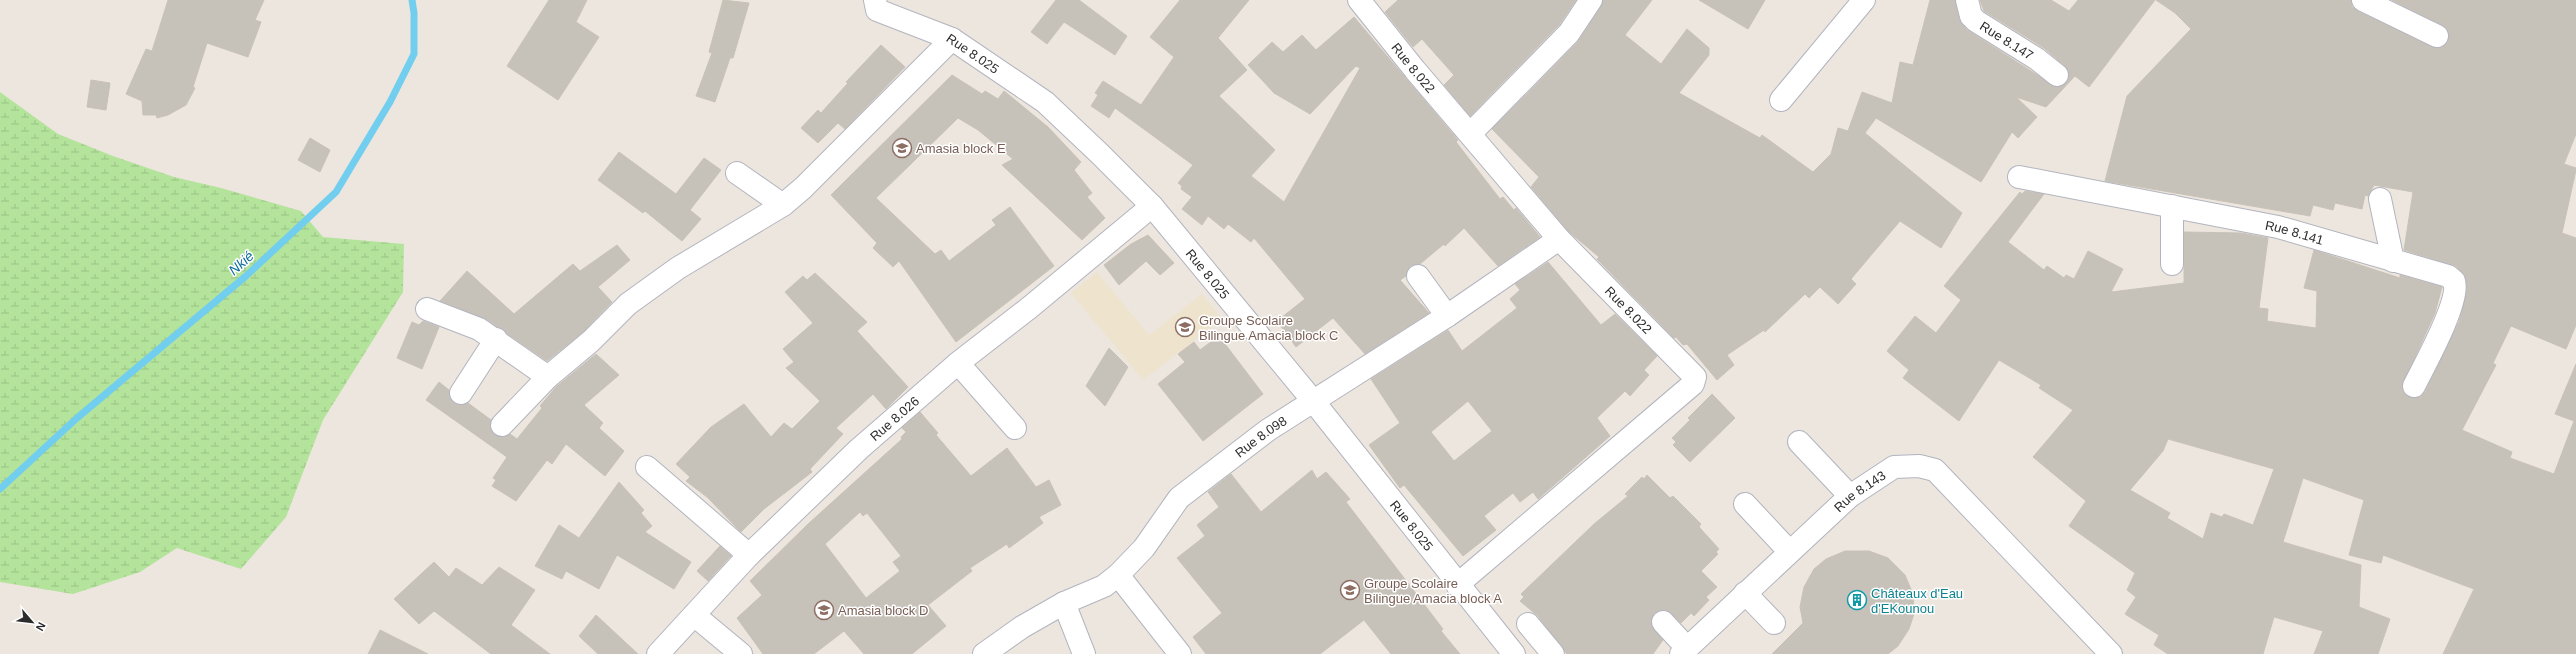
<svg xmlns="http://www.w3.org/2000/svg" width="2576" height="654" font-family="Arial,sans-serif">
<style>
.education{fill:#eee4ce}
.wetland{fill:url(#wetland-marsh)}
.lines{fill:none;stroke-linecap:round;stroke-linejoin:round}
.stream{stroke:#72ceee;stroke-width:7}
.building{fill:#c6c1b9;stroke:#c9c2b7;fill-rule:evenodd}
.minor-casing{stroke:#b2b4bf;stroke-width:24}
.minor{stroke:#fff;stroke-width:22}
.labels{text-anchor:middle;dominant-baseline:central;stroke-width:3;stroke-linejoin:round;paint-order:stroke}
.street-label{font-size:13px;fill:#2c2c2c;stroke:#fff}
.education-label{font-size:13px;fill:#785e54;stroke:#fff;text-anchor:start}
.culture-label{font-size:13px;fill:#0d838f;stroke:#fff;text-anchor:start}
.water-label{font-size:14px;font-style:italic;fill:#0e6d9d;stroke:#fff}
</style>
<defs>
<pattern id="wetland-marsh" width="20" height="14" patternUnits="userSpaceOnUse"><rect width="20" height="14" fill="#b4e39b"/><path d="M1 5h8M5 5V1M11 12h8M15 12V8" fill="none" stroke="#9bc386"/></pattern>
</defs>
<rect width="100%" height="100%" fill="#ede6de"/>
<path class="education" d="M1097 272 1149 335 1202 294 1222 319 1143 380 1071 293Z"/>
<path class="wetland" d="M0 92 58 134 113 156 174 177 221 188 301 211 323 237 404 244 403 292 323 420 286 517 241 569 177 548 140 572 73 594 0 582Z"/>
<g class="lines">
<path class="stream" d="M0 489 77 418 246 276 336 192 390 102 414 54V13L412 0"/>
</g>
<g class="building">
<path d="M168 0H264L255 20 261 22 248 57 207 43 193 87 195 88 186 105 168 115 157 118 156 115H143L142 101 126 94 146 49 152 51Z"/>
<path d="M549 0H587L576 22 599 37 558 100 507 66Z"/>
<path d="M723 0 749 3 733 58H730L715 102 696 96 712 53 709 52Z"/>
<path d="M1056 0H1079L1127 36 1115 55 1064 22 1047 44 1031 32Z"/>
<path d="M1180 0H1249L1218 38 1247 70 1219 96 1275 150 1251 176 1284 202 1360 68 1356 66 1310 114 1274 93 1248 65 1272 42 1283 52 1302 35 1316 50 1354 17 1458 140 1456 142 1500 199 1503 197 1514 210 1516 208 1540 237 1498 266 1464 228 1445 246 1444 244 1420 264 1410 266 1406 276 1400 280 1429 313 1365 354 1333 318 1296 347 1277 321 1305 299 1254 238 1251 242 1228 224 1224 229 1208 216 1202 225 1182 209 1192 197 1181 189 1182 186 1178 183 1193 165 1115 108 1109 118 1091 106 1098 95 1095 93 1103 81 1141 105 1174 57 1150 37Z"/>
<path d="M1398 0H1576L1559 25 1470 116 1444 85 1454 75 1422 39 1413 47 1385 12Z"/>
<path d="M1603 0H1652L1625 35 1661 64 1687 29 1709 48V55L1679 93 1760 138 1762 135 1813 172 1831 154 1838 128 1848 131 1862 92 1892 103 1900 62 1913 65 1930 0H1955L1959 19 1967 30 2056 87 2066 83 2069 77 2065 66 2044 48 1984 11 1980 0H2051L2069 11 2078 0H2155L2089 87 2075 76 2046 107 2016 97 2037 117 2018 138 2012 132 1981 182 1876 118 1865 133 1962 213 1941 248 1900 221 1851 279 1856 284 1838 304 1820 287 1809 298 1805 294 1765 332 1764 330 1727 355 1734 365 1717 380 1687 344 1683 345 1676 337 1674 338 1597 259 1599 257 1568 231 1531 187 1539 177 1492 129 1578 42 1601 7Z"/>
<path d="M1699 0H1765L1748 29Z"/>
<path d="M2156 0H2351L2352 7 2358 11 2437 48 2448 42 2449 36 2447 29 2392 0H2576V134L2564 164 2576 168V170L2562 233 2576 238V325L2566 349 2511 326 2493 363 2496 365 2462 430 2512 452 2510 458 2554 474 2574 421 2555 414 2576 364V654H2443L2474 589 2383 555 2381 563 2349 555 2364 500 2303 478 2283 542 2361 565 2359 607 2390 619 2378 654H2314L2323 631 2274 617 2263 654H2168L2154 645 2159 635 2125 614 2136 597 2127 590 2135 573 2069 526 2086 501 2033 457 2073 410 2039 388 2041 385 1999 360 1959 421 1903 378 1909 370 1887 351 1915 316 1936 333 1961 300 1944 286 2020 192 2022 194 2025 191 2044 194 2008 242 2044 270 2047 266 2064 278 2066 275 2074 279 2088 251 2123 269 2111 292 2184 283V232L2241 233 2268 238 2259 308 2268 309 2267 321 2316 328 2317 291 2304 288 2314 250 2400 278V275L2442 287 2435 313 2402 386 2403 392 2409 397H2420L2425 392 2459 322 2467 289 2465 276 2456 266 2404 250 2413 192 2374 185 2368 196 2365 195 2362 209 2335 203 2333 210 2313 205 2310 216 2105 181 2127 96 2191 29 2175 13ZM2168 439 2274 469 2253 525 2224 514 2222 517 2211 513 2203 539 2167 518 2170 513 2130 490 2163 451Z"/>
<path d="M881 45 905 67 845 129 838 123 818 143 801 128 818 110 821 113 848 83 846 82Z"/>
<path d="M952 75 982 94 985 91 998 99 1004 91 1048 127 1081 162 1074 170 1092 193 1087 197 1105 218 1082 240 1002 165 1013 159 978 130 958 118 876 198 935 254 941 250 949 261 996 225 992 220 1010 207 1054 266 956 342 899 261 893 267 873 248 877 243 831 195Z"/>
<path d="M91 80 110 83 106 110 87 107Z"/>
<path d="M310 138 330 150 320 172 298 160Z"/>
<path d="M619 152 676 194 704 158 721 170 690 210 701 219 682 241 645 211 643 213 598 180Z"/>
<path d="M1148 235 1174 263 1160 275 1146 261 1119 285 1104 265 1131 244Z"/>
<path d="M617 245 630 260 598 287 612 302 583 332 547 361 486 319 440 301 467 271 514 314 573 264 580 271Z"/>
<path d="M1548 262 1601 325 1615 314 1657 356 1644 370 1649 375 1630 396 1625 391 1597 418 1610 436 1538 499 1533 492 1520 502 1513 493 1484 516 1496 530 1463 556 1404 485 1400 488 1369 445 1400 423 1371 379 1448 330 1462 351 1517 308 1510 299 1520 290 1515 284ZM1468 401 1492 431 1454 461 1431 432Z"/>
<path d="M815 273 867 322 857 331 908 387 886 409 873 394 836 428 843 434 810 469 812 472 764 509 741 532 707 497 686 481 690 477 676 464 711 427 744 404 771 437 784 423 792 429 820 401 786 368 794 362 783 349 813 323 785 292 803 276 807 280Z"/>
<path d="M423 321 439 327 422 369 397 358 412 322 419 325Z"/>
<path d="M1219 336 1263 394 1203 441 1158 384 1185 362 1178 354 1194 342 1200 350Z"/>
<path d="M1109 348 1128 367 1105 406 1086 386Z"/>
<path d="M596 354 619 375 584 405 603 423 599 428 624 451 605 476 566 444 552 464 547 460 516 501 492 486 496 480 493 478 507 457 426 400 439 382 449 390 450 398 454 403 461 405 468 403 491 420 490 428 494 434 499 437 510 434 517 439 542 408 540 406 556 387Z"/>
<path d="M1712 394 1735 418 1690 462 1673 445 1676 442 1672 438 1690 420 1688 418Z"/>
<path d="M920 412 938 433 936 435 971 476 1007 448 1036 487 1049 480 1061 505 1039 517 1043 523 1009 548 1007 544 970 568 972 571 928 605 946 626 912 654H864L844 631 814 654H763L737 618 762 595 750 581 808 524 902 439 901 437 906 432 902 428ZM860 512 863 516 867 513 901 556 893 562 900 571 866 598 825 544Z"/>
<path d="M1312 470 1317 479 1326 472 1350 499 1346 502 1443 629 1441 631 1460 654H1391L1364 620 1320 654H1206L1193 637 1222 613 1177 558 1205 536 1197 525 1219 507 1208 492 1231 474 1261 512Z"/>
<path d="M1647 475 1670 498 1673 496 1701 524 1699 527 1719 549 1716 552 1718 554 1701 571 1717 587 1706 597 1709 600 1694 616 1691 613 1681 623 1667 610H1660L1654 613 1651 625 1663 640 1653 654H1567L1538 616 1520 601 1524 597 1521 594 1594 524 1628 496 1625 494 1642 477 1644 479Z"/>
<path d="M619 482 644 510 641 513 652 526 645 532 691 562 674 589 617 555 599 589 566 571 562 579 535 566 559 525 579 538Z"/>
<path d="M720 546 731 556 708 581 697 571Z"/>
<path d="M1845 551H1869L1888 558 1905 575 1913 594 1914 614 1909 629 1898 646 1888 654H1772L1803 623 1800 607 1804 587 1814 569 1826 559Z"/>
<path d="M434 562 449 577 456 568 482 585 499 567 535 590 511 625 550 654H491L434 611 419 624 394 599Z"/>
<path d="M596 615 638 654H598L579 636Z"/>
<path d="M380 630 428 654H368Z"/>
</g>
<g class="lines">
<defs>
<g id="minor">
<path id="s1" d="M875 0 877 10 952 39 1045 102 1100 154 1152 206 1314 402 1514 654"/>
<path id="s2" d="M1359 0 1415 70 1559 239 1695 377 1693 384 1457 585"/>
<path id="s3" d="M1967 0 1971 16 1976 21 2037 59 2057 75"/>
<path d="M2363 0 2437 36"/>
<path d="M1781 100 1864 0"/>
<path d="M1471 133 1569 33 1591 0"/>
<path d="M737 173 783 205"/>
<path id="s4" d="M2019 177 2278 227 2448 276 2454 281C2461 300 2424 366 2414 386"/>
<path d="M2380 199 2393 261"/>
<path d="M2172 264V206"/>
<path d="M1418 276 1447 316"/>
<path d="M427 309 479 329 548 377"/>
<path d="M958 363 1015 428"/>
<path d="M461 393 496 339"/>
<path d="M502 425 548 377 591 341 628 304 678 268 783 205 803 188 952 39"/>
<path d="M1799 442 1850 496"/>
<path d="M647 467 749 555"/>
<path d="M1745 504 1789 551"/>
<path d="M1118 575 1180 654"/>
<path d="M1745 593 1774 623"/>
<path d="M1064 603 1084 654"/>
<path d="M694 615 741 654"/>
<path d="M1663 622 1687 648"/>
<path d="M1528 624 1553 654"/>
<path id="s5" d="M658 654 749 555 859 449 958 363 1029 308 1152 206"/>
<path id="s6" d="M984 654 1022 627 1064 603 1104 586 1118 575 1144 548 1179 498 1268 430 1447 316 1559 239"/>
<path id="s7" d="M1681 654 1850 496 1894 467 1919 466 1935 470 2111 654"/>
</g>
</defs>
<use href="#minor" class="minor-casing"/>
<use href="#minor" class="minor"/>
</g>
<defs>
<symbol id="school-ring" viewBox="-11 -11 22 22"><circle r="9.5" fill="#fff" stroke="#8d6e63" stroke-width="1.5"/><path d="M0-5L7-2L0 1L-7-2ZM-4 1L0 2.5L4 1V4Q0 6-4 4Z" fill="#8d6e63"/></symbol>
<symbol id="building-ring" viewBox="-11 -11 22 22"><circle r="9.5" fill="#fff" stroke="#0f9aa8" stroke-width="1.5"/><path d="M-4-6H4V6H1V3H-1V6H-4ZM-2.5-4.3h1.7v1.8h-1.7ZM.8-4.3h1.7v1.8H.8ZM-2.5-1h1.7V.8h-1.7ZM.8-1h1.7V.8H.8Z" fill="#0f9aa8"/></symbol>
</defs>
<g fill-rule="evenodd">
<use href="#school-ring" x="891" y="137" width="22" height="22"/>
<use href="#school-ring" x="1174" y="316" width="22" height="22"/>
<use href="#school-ring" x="1339" y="579" width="22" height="22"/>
<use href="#building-ring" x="1846" y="589" width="22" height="22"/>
<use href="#school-ring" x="813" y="599" width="22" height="22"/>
</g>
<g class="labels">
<g class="street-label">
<text stroke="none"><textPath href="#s3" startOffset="60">Rue 8.147</textPath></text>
<text stroke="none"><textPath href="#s1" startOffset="116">Rue 8.025</textPath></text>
<text stroke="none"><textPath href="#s2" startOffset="87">Rue 8.022</textPath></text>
<text stroke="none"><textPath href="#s4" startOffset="281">Rue 8.141</textPath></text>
<text stroke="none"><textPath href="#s1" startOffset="440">Rue 8.025</textPath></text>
<text stroke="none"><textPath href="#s2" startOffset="411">Rue 8.022</textPath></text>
<text stroke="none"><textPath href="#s5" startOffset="334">Rue 8.026</textPath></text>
<text stroke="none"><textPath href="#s6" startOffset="357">Rue 8.098</textPath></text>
<text stroke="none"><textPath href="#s7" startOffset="242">Rue 8.143</textPath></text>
<text stroke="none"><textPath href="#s1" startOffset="764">Rue 8.025</textPath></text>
</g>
<g class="education-label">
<text x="916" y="148">Amasia block E</text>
<text x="1199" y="320">Groupe Scolaire<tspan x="1199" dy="15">Bilingue Amacia block C</tspan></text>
<text x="1364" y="583">Groupe Scolaire<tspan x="1364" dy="15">Bilingue Amacia block A</tspan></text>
<text x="838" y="610">Amasia block D</text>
</g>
<g class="culture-label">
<text x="1871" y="593">Châteaux d'Eau<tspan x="1871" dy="15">d'EKounou</tspan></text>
</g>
<g class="water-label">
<text transform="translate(241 263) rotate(-42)">Nkié</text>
</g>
</g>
<g transform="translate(32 622) rotate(118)" stroke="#ffffff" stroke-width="3" paint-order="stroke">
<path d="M0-3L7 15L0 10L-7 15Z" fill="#2c2c2c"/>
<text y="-6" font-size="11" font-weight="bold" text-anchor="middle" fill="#2c2c2c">N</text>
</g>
</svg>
